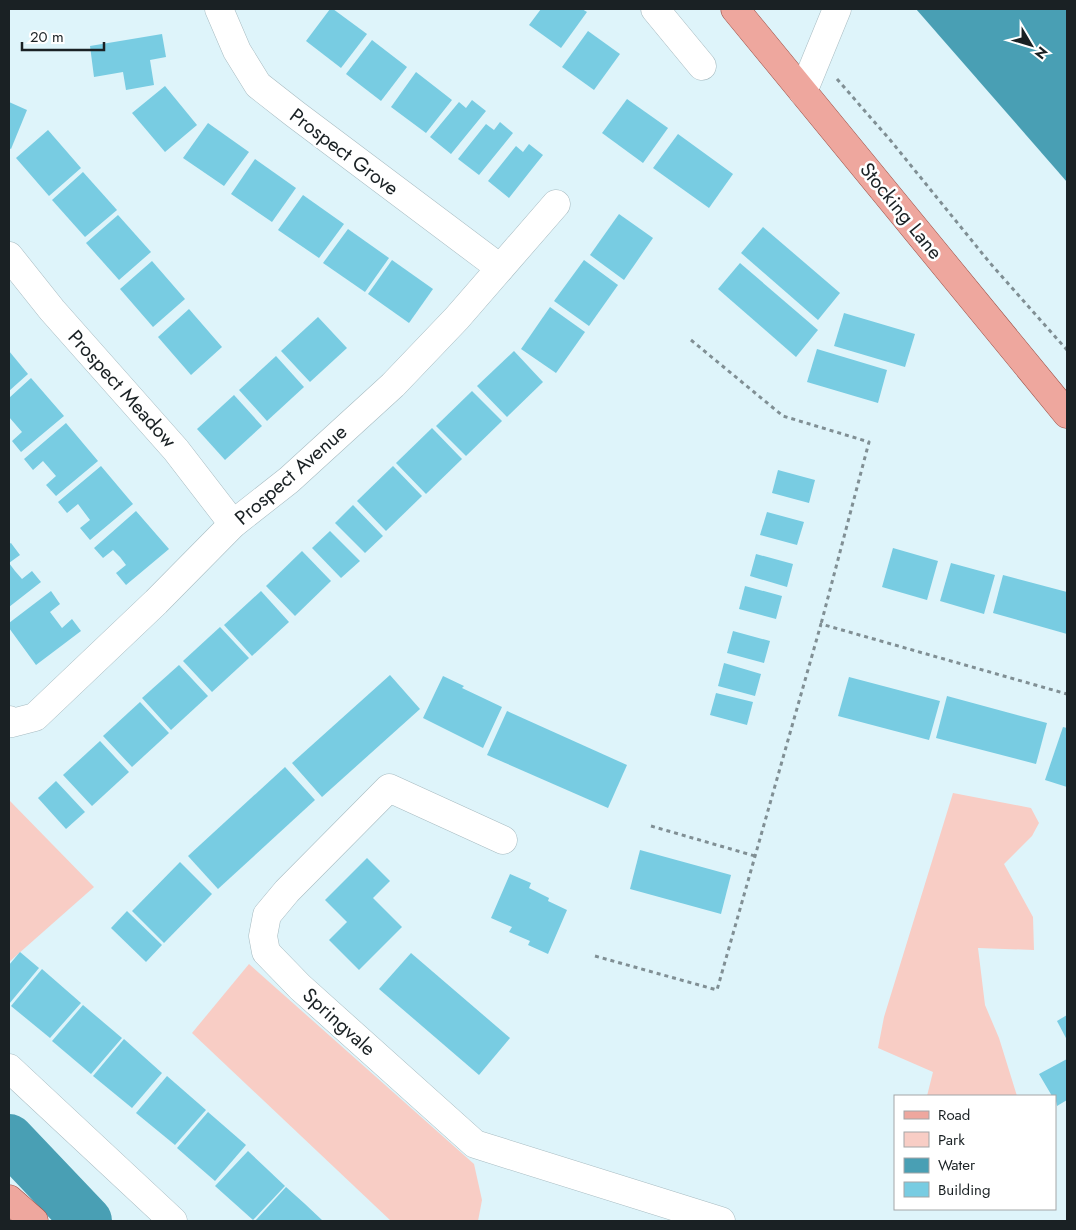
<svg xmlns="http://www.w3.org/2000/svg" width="1076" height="1230" font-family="Jost,sans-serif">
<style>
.green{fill:#f8cdc5}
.water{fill:#499fb4}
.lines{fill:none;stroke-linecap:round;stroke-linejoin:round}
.river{stroke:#499fb4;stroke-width:50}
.building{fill:#78cce2}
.minor-casing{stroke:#a7bbc1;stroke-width:29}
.major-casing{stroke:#9d5249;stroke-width:29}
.path{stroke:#808f94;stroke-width:3;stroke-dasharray:4 4;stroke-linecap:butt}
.minor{stroke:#fff;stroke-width:28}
.major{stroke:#eea79e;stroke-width:28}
.labels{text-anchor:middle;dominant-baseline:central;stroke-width:5;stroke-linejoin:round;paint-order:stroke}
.street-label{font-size:20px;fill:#1a2124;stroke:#fff}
</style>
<rect width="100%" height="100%" fill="#def4fa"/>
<g class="green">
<path d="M953 793 1031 808 1039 823 1032 836 1004 864 1033 917 1034 950 978 948 985 1005 999 1038 1017 1096H927L933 1072 878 1048 884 1017Z"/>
<path d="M9 800 94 887 9 962Z"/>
<path d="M249 964 474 1164 482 1200 478 1221H391L192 1033Z"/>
</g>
<path class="water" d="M916 9H1067V182Z"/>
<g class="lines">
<path class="river" d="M9 1139 87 1221"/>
</g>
<g class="building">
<path d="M330 9H333L367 34 341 68 306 41Z"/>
<path d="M541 9H582L587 12 561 48 529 25Z"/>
<path d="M588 31 620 54 594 90 562 67Z"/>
<path d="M162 34 166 57 150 60 154 85 126 90 123 72 94 77 90 46Z"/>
<path d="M372 40 407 67 381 101 346 74Z"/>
<path d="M416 72 452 100 426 133 391 107Z"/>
<path d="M165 86 197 125 165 152 132 113Z"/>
<path d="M627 99 668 128 643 163 602 133Z"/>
<path d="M472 100 486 111 451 154 430 137 459 102 466 108Z"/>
<path d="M9 102 27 110 11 149 9 148Z"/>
<path d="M500 122 513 133 479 175 458 159 486 124 494 130Z"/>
<path d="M208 123 249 152 224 186 183 158Z"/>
<path d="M48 130 81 168 49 196 16 158Z"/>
<path d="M678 134 733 174 709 208 653 168Z"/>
<path d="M529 144 543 155 509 198 488 181 516 146 523 152Z"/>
<path d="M255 159 296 188 272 222 231 194Z"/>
<path d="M83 172 117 210 85 237 52 200Z"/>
<path d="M303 195 344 224 319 258 278 230Z"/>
<path d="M619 214 653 238 624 280 590 255Z"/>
<path d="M118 215 151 252 119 280 86 243Z"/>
<path d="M763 227 840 293 818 320 741 253Z"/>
<path d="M348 229 389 258 365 292 323 263Z"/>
<path d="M392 260 433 289 409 323 368 294Z"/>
<path d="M584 260 618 285 589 326 554 301Z"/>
<path d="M152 261 185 299 153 327 120 289Z"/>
<path d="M740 263 818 330 796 357 718 289Z"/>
<path d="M550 307 585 332 556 373 521 349Z"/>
<path d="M189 309 222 347 191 375 158 337Z"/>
<path d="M844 313 915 334 905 367 834 346Z"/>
<path d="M318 317 347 348 310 382 281 351Z"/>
<path d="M817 349 887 370 878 403 807 382Z"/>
<path d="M9 351 28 374 9 391Z"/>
<path d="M514 351 543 382 507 417 477 386Z"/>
<path d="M276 356 304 387 267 421 239 390Z"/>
<path d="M31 378 64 416 21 452 12 441 22 432 9 417V398Z"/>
<path d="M472 391 502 421 466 456 436 426Z"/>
<path d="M234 395 262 426 225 460 197 429Z"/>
<path d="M66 423 98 461 56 496 46 485 56 476 43 461 33 470 24 459Z"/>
<path d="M432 428 462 459 426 494 396 463Z"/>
<path d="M101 466 133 504 90 540 80 528 90 520 78 504 67 513 58 502Z"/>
<path d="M393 466 422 496 386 531 357 501Z"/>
<path d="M778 470 815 480 809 503 772 493Z"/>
<path d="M353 505 383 536 365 553 335 523Z"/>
<path d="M136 511 169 549 126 585 116 573 126 565 120 557 113 550 103 558 94 548Z"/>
<path d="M767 512 804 522 797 545 760 535Z"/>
<path d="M330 531 360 561 341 578 312 548Z"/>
<path d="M11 543 20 555 9 563 15 571 22 579 32 571 41 582 9 607V544Z"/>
<path d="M893 548 938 561 927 600 882 587Z"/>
<path d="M302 551 331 581 295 616 266 586Z"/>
<path d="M756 554 793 564 787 587 750 576Z"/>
<path d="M951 563 995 575 984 614 940 601Z"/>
<path d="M1003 575 1067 592V634L993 613Z"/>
<path d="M745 586 782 596 776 619 739 609Z"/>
<path d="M51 591 60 604 50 612 62 628 72 619 81 631 36 665 9 628V623Z"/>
<path d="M261 591 289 622 252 656 224 625Z"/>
<path d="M220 627 249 658 212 692 183 661Z"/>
<path d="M733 631 770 641 764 663 727 653Z"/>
<path d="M724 663 761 674 755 696 718 686Z"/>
<path d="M179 665 208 696 171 730 142 698Z"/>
<path d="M390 675 420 709 322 797 292 763Z"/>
<path d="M443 676 464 686 462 688 502 707 483 748 423 718Z"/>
<path d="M849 677 940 701 929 740 838 716Z"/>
<path d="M716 693 753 702 747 725 710 715Z"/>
<path d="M947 696 1047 723 1036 764 936 738Z"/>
<path d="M140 702 169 733 132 767 103 736Z"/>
<path d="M507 711 627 765 608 808 487 755Z"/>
<path d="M1063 727 1067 728V787L1045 780Z"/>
<path d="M100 741 129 772 92 806 63 775Z"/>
<path d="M285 767 315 800 218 889 188 856Z"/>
<path d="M56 781 85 812 66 829 38 798Z"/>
<path d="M640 850 731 875 721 914 630 889Z"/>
<path d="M367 858 390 881 373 898 402 927 359 970 329 940 347 922 325 900Z"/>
<path d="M180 862 212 894 164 943 132 911Z"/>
<path d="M510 874 531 883 529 888 549 898 548 901 567 910 548 954 528 945 530 941 509 932 512 927 491 918Z"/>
<path d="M127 911 162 945 146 962 111 928Z"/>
<path d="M20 952 39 968 9 1004V965Z"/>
<path d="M411 953 510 1038 479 1075 379 989Z"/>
<path d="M42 969 81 1003 50 1038 11 1006Z"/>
<path d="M83 1005 122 1038 91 1074 52 1041Z"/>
<path d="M1067 1015V1040L1057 1021Z"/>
<path d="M124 1039 162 1073 132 1108 93 1076Z"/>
<path d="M1067 1059V1100L1057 1106 1055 1096H1052L1039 1074Z"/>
<path d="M167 1076 206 1110 175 1145 136 1113Z"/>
<path d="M208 1112 246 1145 215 1181 177 1148Z"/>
<path d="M248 1151 285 1186 253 1220 215 1186Z"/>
<path d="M286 1187 305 1204 323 1221H255Z"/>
</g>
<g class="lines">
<defs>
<g id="minor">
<path d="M219 9 237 51 258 85 295 114 500 268"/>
<path d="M655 9 702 66"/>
<path d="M803 92 837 9"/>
<path d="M9 256 52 310 176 450 233 524"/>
<path d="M9 720 12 723 35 717 156 602 233 524 289 480 393 385 457 318 556 204"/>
<path d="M503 840 389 788 287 891 267 915 263 936 266 952 300 987 475 1144 721 1221"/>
<path d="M9 1068 173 1221"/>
</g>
<g id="major">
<path d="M735 9 1067 414"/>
<path d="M9 1199 34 1221"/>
</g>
</defs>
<use href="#minor" class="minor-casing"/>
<use href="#major" class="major-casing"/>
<g class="path">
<path d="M837 79 891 141 990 263 1067 350"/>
<path d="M691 340 783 416 869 442 821 624"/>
<path d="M651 826 755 856"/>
<path d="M595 956 717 990 821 624 1067 694"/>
</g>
<use href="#minor" class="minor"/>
<use href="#major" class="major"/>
</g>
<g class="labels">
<g class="street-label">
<text transform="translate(344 152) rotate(37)">Prospect Grove</text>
<text transform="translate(901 211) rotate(51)">Stocking Lane</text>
<text transform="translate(122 389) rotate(48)">Prospect Meadow</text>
<text transform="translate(291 475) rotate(-41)">Prospect Avenue</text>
<text transform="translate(339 1022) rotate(42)">Springvale</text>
</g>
</g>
<rect width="1076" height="1230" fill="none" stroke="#1a2124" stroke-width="20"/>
<rect x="894" y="1095" width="162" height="115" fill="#ffffff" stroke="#a3a6a7"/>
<rect x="904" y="1111" width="25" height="8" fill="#eea79e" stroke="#a3a6a7"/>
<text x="938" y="1120" font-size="15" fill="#1a2124">Road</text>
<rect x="904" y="1132" width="25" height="15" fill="#f8cdc5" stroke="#a3a6a7"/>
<text x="938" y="1145" font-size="15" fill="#1a2124">Park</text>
<rect x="904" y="1158" width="25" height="15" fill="#499fb4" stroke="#a3a6a7"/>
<text x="938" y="1170" font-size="15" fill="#1a2124">Water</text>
<rect x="904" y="1182" width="25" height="15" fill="#78cce2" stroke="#a3a6a7"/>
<text x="938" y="1195" font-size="15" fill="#1a2124">Building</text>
<g transform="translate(1031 45) rotate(128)" stroke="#ffffff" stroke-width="4" paint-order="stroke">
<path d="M0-4L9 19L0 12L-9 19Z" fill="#1a2124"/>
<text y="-8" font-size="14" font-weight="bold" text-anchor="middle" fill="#1a2124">N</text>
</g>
<path d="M22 42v8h82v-8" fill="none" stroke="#1a2124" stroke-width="2.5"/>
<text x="30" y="42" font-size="15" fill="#1a2124" stroke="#ffffff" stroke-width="4" paint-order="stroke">20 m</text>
</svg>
